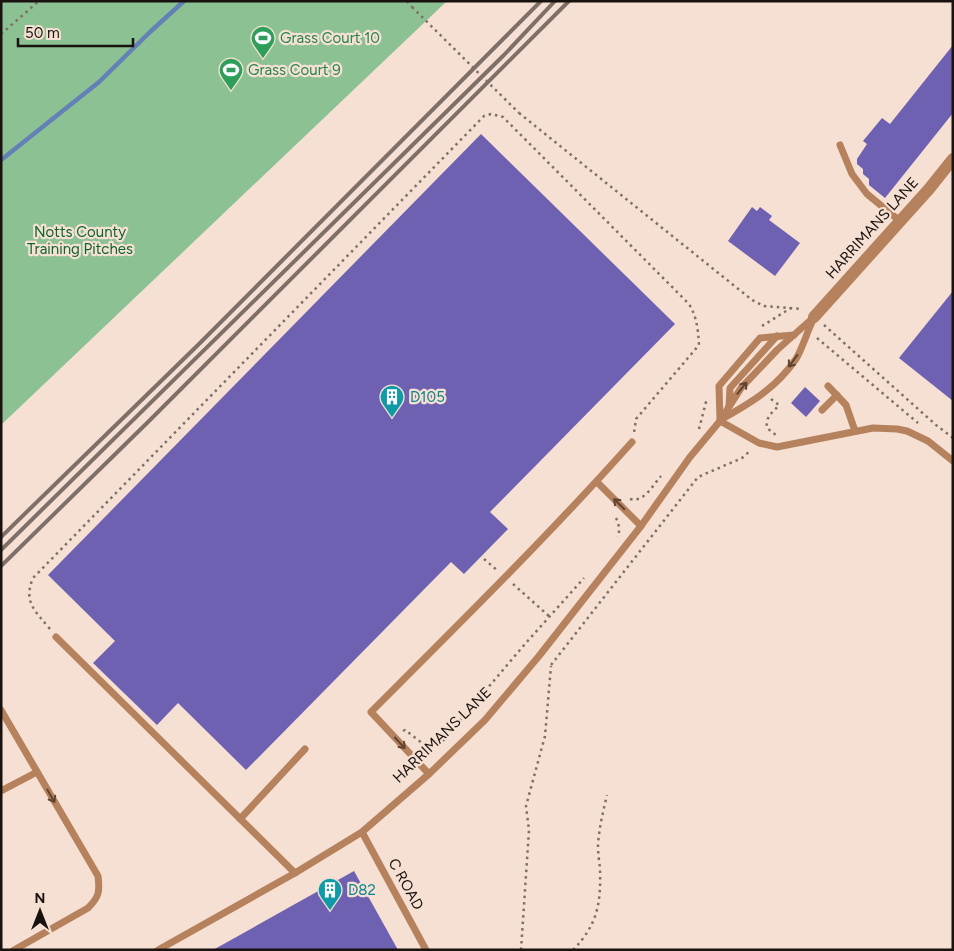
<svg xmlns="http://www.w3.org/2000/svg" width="954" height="951" font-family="Figtree,sans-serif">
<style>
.green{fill:#8cc194}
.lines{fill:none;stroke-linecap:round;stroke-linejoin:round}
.stream{stroke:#6381b6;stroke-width:4.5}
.building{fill:#6f61b1}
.path{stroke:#7e7068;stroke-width:2.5;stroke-dasharray:2.5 4;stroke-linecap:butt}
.lane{stroke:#b6815d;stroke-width:7}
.street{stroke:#b6815d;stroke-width:12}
.rail{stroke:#7e7068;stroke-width:4}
.path-bridge{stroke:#7e7068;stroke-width:2.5;stroke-dasharray:2.5 4;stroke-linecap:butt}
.oneway{stroke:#604432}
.labels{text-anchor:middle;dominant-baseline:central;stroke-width:4.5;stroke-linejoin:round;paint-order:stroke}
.leisure-label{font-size:15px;fill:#27864d;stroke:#f6e0d3;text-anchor:start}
.street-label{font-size:15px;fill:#19120e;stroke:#f6e0d3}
.park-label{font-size:15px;fill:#0a662a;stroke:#f6e0d3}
.culture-label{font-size:15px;fill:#0d838f;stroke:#f6e0d3;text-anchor:start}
</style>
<rect width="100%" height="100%" fill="#f6e0d3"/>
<path class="green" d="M1 1H447L1 425Z"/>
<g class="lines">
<path class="stream" d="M1 160 99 82 150 32 184 1"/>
</g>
<g class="building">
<path d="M953 45V113L885 198 869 185V179L863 174V169L857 164V159L867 144 863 141 882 118 890 124Z"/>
<path d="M481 134 675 324 490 512 508 529 464 574 451 562 246 770 178 703 157 725 93 663 115 641 48 575Z"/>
<path d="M752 207 757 211 760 207 772 216 769 220 800 243 775 276 728 241Z"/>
<path d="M953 291V401L899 358Z"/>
<path d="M805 387 820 401 806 417 791 403Z"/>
<path d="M354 871 398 950H213Z"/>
</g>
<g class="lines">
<g class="path">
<path d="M407 1 412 7"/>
<path d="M1 34 39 1"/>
<path d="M519 113 752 300 764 306 802 309"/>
<path d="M824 325 936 425 953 438"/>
<path d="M762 326 791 308"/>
<path d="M817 338 918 423"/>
<path d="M771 399 779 405C773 412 765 417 767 428L776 435"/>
<path d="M699 429 707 398"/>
<path d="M630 499C644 503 653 485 661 476"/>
<path d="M616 518C619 524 620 530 618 537"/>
<path d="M484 559 498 571"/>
<path d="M513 584 550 617"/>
<path d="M50 629C35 611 23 602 33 578L484 116 491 114 503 117 689 304C697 317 698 330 699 345L636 419 634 433"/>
<path d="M551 665 698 477 742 458 751 450"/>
<path d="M403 731 405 730 422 743H441L525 644 584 578"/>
<path d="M521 950 529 830 526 806 545 736 551 666"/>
<path d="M573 950C598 924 601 903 600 868 599 861 598 853 598 845 599 828 603 812 607 795"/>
</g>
<g class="lane">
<path d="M840 145 852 174 867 194 900 221"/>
<path d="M828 386 846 405 855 431"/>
<path d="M729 406 730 388 777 336"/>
<path d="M822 410 837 395"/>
<path d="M722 419C752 402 776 388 796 359 803 347 807 332 813 320"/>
<path d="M720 420 719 386 760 338 794 335"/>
<path d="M720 421 759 443 777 447 873 428 897 429 907 431 928 441 953 461"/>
<path d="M597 482 641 526"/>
<path d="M56 637 295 873"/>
<path d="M1 710 98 876C100 892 99 897 88 908L14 950"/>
<path d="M429 774 371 712C460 623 549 535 632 442"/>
<path d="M1 791 37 772"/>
<path d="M240 819 305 749"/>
<path d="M362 832 426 950"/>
<path d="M158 950 295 873 362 832 429 774 485 720 539 656 641 526 690 457 720 421 741 388 777 350 814 317"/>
</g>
<path class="street" d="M814 317 929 189 953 159"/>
<g class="rail">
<path d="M1 537 199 344 541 1"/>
<path d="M1 550 504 55 555 1"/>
<path d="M1 566 147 423 569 1"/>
</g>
<path class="path-bridge" d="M412 7 519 113"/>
</g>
<defs><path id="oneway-shaft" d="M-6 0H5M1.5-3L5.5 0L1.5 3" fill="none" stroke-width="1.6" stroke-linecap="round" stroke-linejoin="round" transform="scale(1.25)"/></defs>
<g class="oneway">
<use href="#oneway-shaft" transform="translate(793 361) rotate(126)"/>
<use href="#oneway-shaft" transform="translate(742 388) rotate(-51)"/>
<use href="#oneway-shaft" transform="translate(619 504) rotate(-135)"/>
<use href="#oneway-shaft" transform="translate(400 743) rotate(47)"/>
<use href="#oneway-shaft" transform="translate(51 796) rotate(60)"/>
</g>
<defs>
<symbol id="stadium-pin" viewBox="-11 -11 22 30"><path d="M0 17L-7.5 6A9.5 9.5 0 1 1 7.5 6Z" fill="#2e9e5b" stroke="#f6e0d3"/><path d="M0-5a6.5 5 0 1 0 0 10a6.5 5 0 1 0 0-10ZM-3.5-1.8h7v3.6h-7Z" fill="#fff"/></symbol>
<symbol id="building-pin" viewBox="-11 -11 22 30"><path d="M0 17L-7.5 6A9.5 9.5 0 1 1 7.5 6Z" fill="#0f9aa8" stroke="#f6e0d3"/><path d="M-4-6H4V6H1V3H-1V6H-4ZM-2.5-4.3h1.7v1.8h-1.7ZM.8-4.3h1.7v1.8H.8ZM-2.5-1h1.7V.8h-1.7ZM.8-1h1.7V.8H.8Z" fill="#fff"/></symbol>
</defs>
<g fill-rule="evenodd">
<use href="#stadium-pin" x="249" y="24" width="28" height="38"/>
<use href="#stadium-pin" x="217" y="56" width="28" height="38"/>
<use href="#building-pin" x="378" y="383" width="28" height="38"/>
<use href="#building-pin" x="316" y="876" width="28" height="38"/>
</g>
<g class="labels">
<g class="leisure-label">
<text x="280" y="38">Grass Court 10</text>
<text x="248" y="70">Grass Court 9</text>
</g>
<g class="street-label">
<text transform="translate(872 228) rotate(-48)">HARRIMANS LANE</text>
<text transform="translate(442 735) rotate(-44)">HARRIMANS LANE</text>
<text transform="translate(406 884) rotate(61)">C ROAD</text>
</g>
<g class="park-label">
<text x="80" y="232">Notts County<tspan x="80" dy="17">Training Pitches</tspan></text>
</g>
<g class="culture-label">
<text x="410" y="397">D105</text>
<text x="348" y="890">D82</text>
</g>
</g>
<rect width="954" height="951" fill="none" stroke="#19120e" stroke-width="5"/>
<g transform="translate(40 911)" stroke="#f6e0d3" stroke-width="4" paint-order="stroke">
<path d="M0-4L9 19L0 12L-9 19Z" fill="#19120e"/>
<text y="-8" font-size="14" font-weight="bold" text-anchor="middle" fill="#19120e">N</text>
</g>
<path d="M18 38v8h115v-8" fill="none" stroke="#19120e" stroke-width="2.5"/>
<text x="25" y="38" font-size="15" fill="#19120e" stroke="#f6e0d3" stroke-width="4" paint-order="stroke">50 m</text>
</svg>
